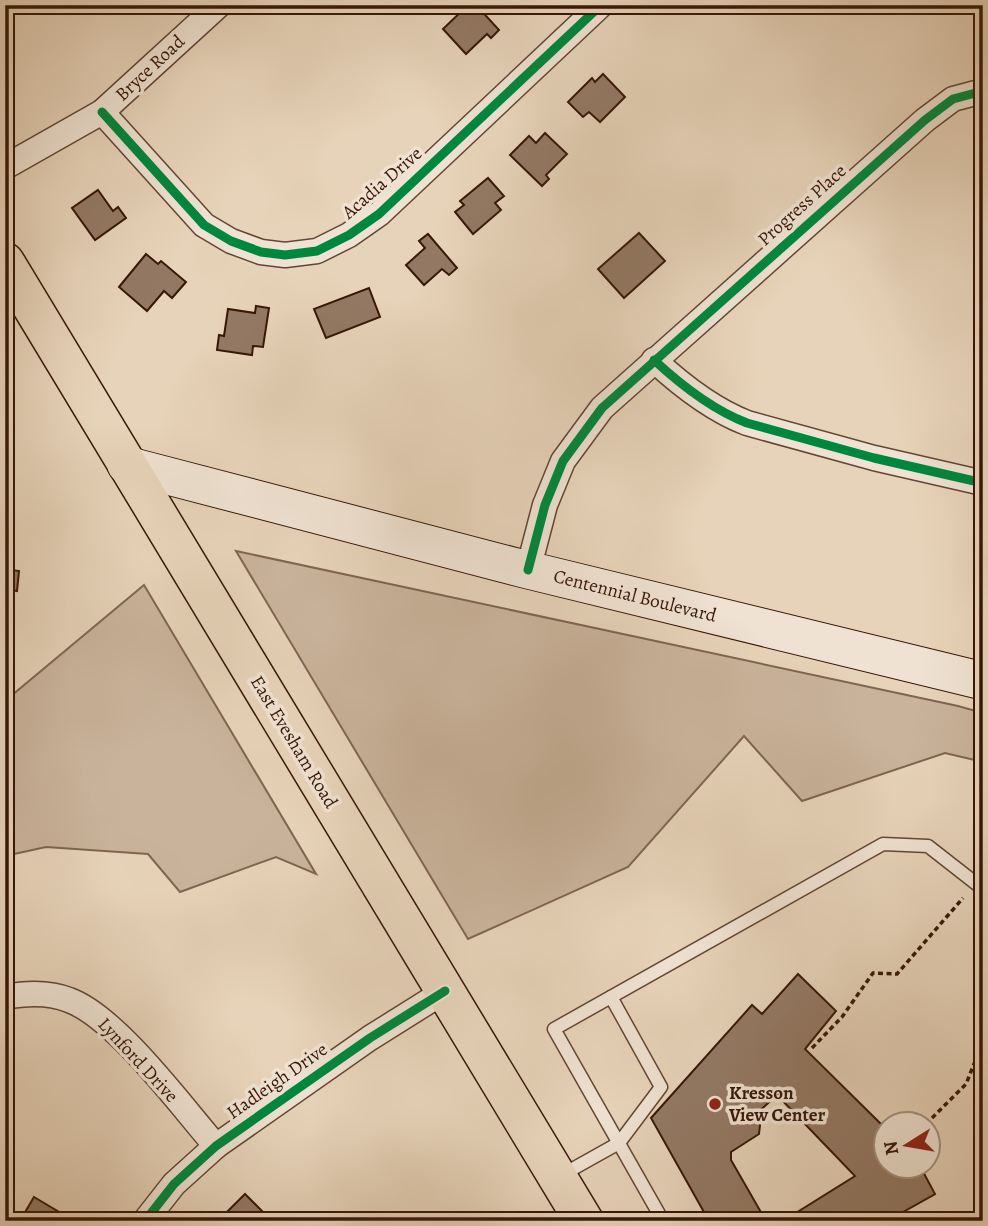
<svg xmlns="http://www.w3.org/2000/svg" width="988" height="1226" font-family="Alegreya,serif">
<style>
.green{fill:#c9b39b;stroke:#806551;stroke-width:2}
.building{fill:#937964;stroke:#371707;stroke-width:2}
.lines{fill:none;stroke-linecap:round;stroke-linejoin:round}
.lane-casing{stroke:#634634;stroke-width:15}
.street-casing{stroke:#634634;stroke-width:27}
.secondary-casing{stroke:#371707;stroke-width:39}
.primary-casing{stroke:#371707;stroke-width:41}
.path{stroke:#371707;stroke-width:3.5;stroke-dasharray:5 3.5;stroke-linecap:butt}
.lane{stroke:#efe2d2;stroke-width:12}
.street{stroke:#efe2d2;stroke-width:24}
.secondary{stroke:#efe2d2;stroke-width:37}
.primary{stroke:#e7d3b9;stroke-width:38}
.cycleway-casing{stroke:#efe2d2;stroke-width:13}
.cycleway{stroke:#00873e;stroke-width:9}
.poi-dot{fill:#8f2418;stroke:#efe2d2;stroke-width:2.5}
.labels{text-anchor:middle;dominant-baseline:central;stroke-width:7;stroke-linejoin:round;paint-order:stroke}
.street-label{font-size:19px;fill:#371707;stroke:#efe2d2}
.poi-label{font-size:19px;font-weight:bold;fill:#371707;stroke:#efe2d2;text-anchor:start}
</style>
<rect width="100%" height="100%" fill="#e7d3b9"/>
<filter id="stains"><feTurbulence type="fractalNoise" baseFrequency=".00286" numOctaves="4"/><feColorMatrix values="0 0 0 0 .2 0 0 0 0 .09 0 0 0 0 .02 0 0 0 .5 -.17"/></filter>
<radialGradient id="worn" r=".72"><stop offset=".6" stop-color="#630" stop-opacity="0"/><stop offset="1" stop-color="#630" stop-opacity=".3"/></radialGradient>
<g class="green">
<path d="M236 551 958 706 983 713V762L945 753 802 801 744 736 628 867 468 939Z"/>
<path d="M144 585 316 874 276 857 180 892 148 854 46 847 5 856V701Z"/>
</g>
<g class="building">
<path d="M468 5H476L499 30 491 38 487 34 466 54 443 29Z"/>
<path d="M603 74 625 97 600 122 589 112 583 117 568 102 592 78 595 82Z"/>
<path d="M545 133 567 154 546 175 549 179 542 186 510 155 529 136 536 143Z"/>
<path d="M488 178 504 196 495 203 501 210 473 234 455 212 464 205 460 201Z"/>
<path d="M98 190 113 211 118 207 126 218 95 240 72 208Z"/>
<path d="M639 233 665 261 624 298 598 269Z"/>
<path d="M428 234 457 268 449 275 442 269 424 285 406 265 425 248 419 241Z"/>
<path d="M146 254 158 264 161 261 186 282 172 298 164 291 147 311 119 287Z"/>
<path d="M369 288 380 317 326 338 314 309Z"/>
<path d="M256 306 269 308 263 347 253 346 252 355 217 350 219 335 224 336 228 309 255 313Z"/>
<path d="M5 569 19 571 17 591 5 589Z"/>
<path d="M798 974 836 1011 805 1049 886 1129V1166H920L935 1194 887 1221H783L855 1176 777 1095 756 1114 760 1125 759 1134 731 1152V1160L766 1221H709L651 1118 752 1005 762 1014Z"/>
<path d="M245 1194 270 1219 218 1221Z"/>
<path d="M34 1197 64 1215 61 1221H20Z"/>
</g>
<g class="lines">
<defs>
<g id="lane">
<path d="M560 1176 619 1143 661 1087 611 997"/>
<path d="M663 1221 554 1029 883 844 928 846 983 889"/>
</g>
<g id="street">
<path d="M102 112 204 225 231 241 261 252 285 255 317 251 349 235 379 214 601 5"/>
<path d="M5 167 102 112 219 5"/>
<path d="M654 360C681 385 713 410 747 423L874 458 983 483"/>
<path d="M528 570 545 505 563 461 602 408 925 120 953 99 983 91"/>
<path d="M5 997C26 993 49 992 69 1000 116 1017 181 1106 216 1146"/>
<path d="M145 1221 174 1184 216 1146 370 1038 445 991"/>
</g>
<path id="secondary" d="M126 465 528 570 983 681"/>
<path id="primary" d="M5 262 584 1221"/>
</defs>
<use href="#lane" class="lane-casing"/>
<use href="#street" class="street-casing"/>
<use href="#secondary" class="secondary-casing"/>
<use href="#primary" class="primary-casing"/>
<g class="path">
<path d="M812 1048 842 1017 873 973 897 974 963 898"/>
<path d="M926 1124 966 1084 980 1049"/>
</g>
<use href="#lane" class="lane"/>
<use href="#street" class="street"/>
<use href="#secondary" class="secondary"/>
<use href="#primary" class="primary"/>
<defs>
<g id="cycleway">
<path d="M102 112 204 225 231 241 261 252 285 255 317 251 349 235 379 214 601 5"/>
<path d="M654 360C681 385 713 410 747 423L874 458 983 483"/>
<path d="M528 570 545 505 563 461 602 408 925 120 953 99 983 91"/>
<path d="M145 1221 174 1184 216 1146 370 1038 445 991"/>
</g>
</defs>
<use href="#cycleway" class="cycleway-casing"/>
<use href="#cycleway" class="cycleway"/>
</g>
<circle class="poi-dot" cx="715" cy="1104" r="7"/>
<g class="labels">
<g class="street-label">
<text transform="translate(150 68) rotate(-43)">Bryce Road</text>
<text transform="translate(382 183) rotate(-41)">Acadia Drive</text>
<text transform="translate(802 205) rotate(-42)">Progress Place</text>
<text transform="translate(635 596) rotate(14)">Centennial Boulevard</text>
<text transform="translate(294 742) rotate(59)">East Evesham Road</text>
<text transform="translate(138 1060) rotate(47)">Lynford Drive</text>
<text transform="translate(277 1081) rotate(-35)">Hadleigh Drive</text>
</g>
<g class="poi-label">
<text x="729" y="1093">Kresson<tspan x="729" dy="22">View Center</tspan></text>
</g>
</g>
<rect width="988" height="1226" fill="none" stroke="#e7d3b9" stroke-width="28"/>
<rect x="7" y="7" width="974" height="1212" fill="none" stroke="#371707" stroke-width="3.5"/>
<rect x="14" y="14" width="960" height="1198" fill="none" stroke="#371707" stroke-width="2"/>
<g transform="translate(907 1145) rotate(259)"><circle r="33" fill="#efe2d2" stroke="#a59181" stroke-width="2"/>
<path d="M0-5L12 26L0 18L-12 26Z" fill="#8f2418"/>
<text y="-10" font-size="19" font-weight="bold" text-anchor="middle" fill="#371707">N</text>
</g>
<rect width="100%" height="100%" filter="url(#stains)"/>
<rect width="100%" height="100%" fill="url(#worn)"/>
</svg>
